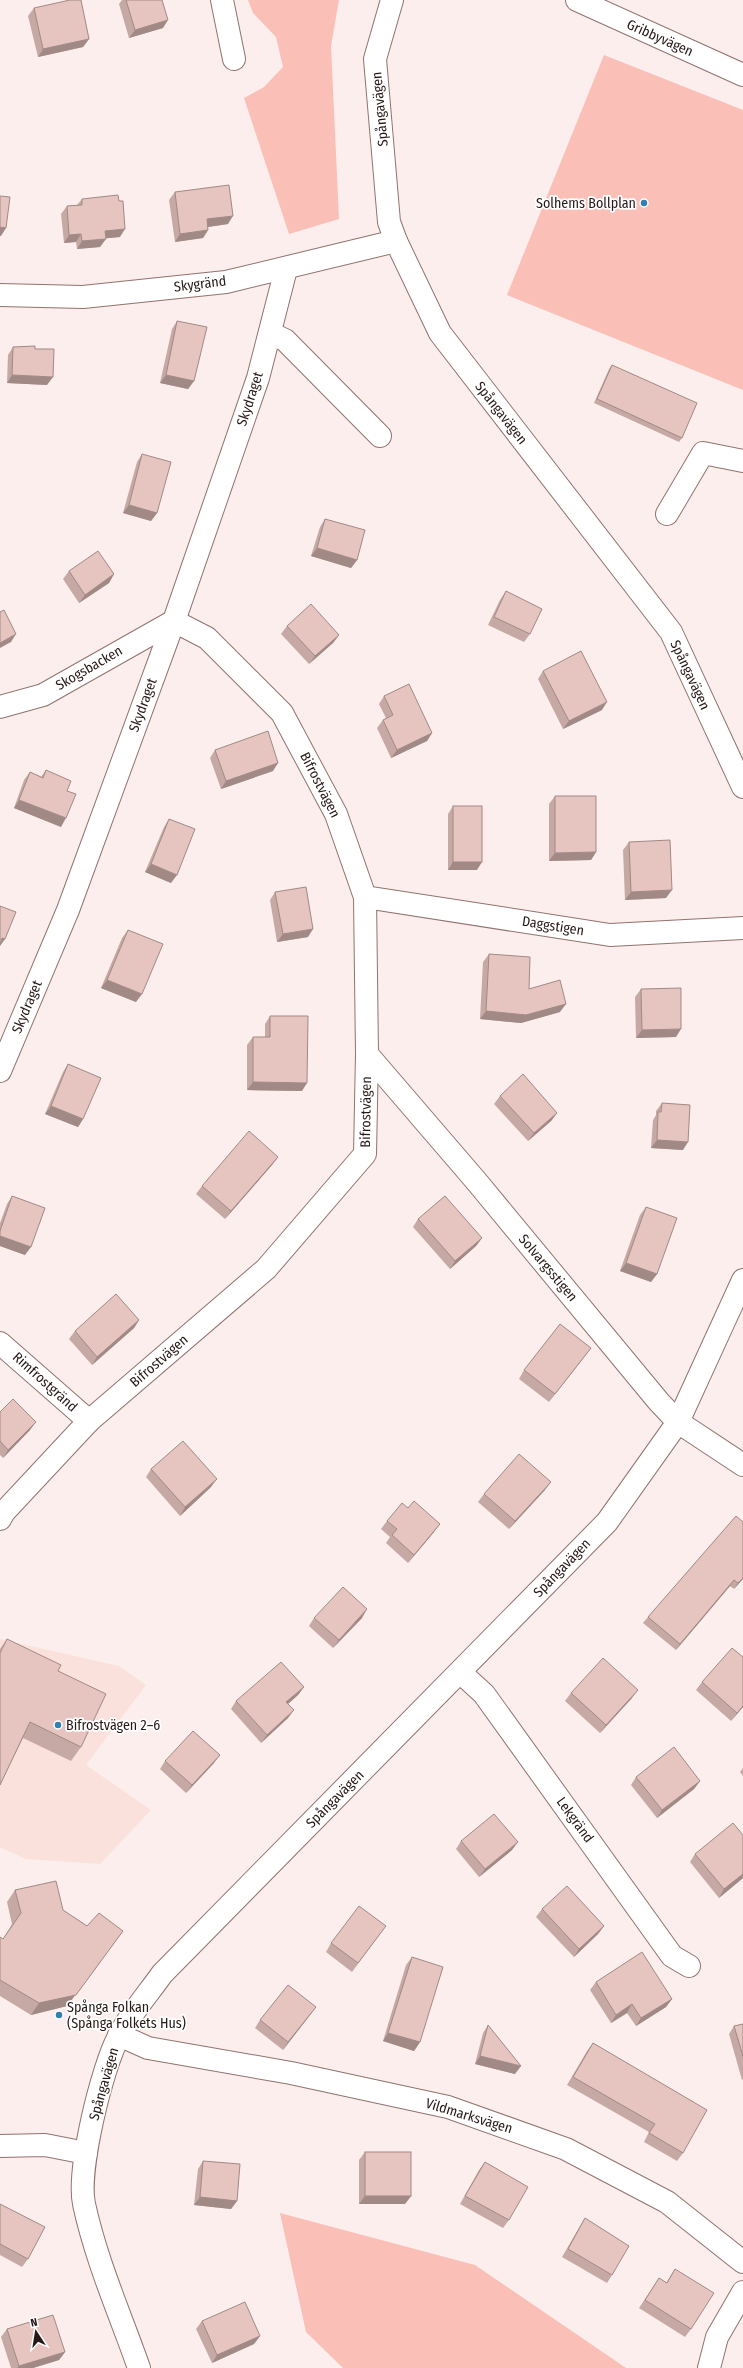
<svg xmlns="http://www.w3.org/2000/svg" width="743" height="2368" font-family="'Fira Sans Condensed',sans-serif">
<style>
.built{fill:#fbe1dc}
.green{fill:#fabfb6}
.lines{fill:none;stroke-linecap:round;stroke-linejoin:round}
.minor-casing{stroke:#91726e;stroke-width:24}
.minor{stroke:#fff;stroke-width:22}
.wall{fill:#c6a9a4}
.shaded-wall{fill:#a18986}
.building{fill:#e6c4bf;stroke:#a18986}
.poi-dot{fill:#2e81b1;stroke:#fff;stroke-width:1.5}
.labels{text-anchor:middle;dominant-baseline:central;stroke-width:3.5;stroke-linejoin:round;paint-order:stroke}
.street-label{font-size:14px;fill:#251917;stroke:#fff}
.poi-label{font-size:14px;fill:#251917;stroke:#fff;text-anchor:start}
</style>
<rect width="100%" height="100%" fill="#fceeec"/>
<path class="built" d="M0 1639 119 1666 146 1685 86 1765 151 1810 100 1864 26 1859 0 1847Z"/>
<g class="green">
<path d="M248 0H339L331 46 339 219 289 234 244 98 264 87 283 67 276 37 253 13Z"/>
<path d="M604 55 743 110V390L507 295Z"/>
<path d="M280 2213 475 2265 626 2368H343L306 2332Z"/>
</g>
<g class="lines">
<defs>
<g id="minor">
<path d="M222 0 234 59"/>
<path d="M392 0 375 59 389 222 396 241 440 333 671 632 743 787"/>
<path d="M577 0 743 75"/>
<path d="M0 295 83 297 226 282 396 241"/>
<path d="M270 333 285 340 380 436"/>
<path d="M667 514 703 453 743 461"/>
<path d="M0 707 43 695 174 621 207 638 282 713 336 814 365 897 367 1054 365 1154 266 1269 89 1421 4 1512 0 1519"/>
<path d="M365 897 610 935 743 928"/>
<path d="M367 1054 477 1182 659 1402 678 1422 743 1465"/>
<path d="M0 1071 68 910 174 621 258 378 286 269"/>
<path d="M0 1343 89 1421"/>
<path d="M460 1672 484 1694 672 1956 689 1966"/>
<path d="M119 2035 148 2048 291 2073 448 2107 566 2149 667 2202 743 2262"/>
<path d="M0 2146 45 2145 86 2153"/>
<path d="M139 2368C120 2314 96 2260 84 2204 77 2170 102 2067 119 2036 130 2014 148 1994 162 1974L607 1522 678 1422 743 1280"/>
<path d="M709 2368 717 2337 743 2292"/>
</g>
</defs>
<use href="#minor" class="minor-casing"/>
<use href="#minor" class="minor"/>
</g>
<g class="wall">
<path d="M122 0H162L163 28 129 38 119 4Z"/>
<path d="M34 8 89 39 83 47 38 57 28 16Z"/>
<path d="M175 192 228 224 208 227V230L203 238 175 242 169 200Z"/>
<path d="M82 199 120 237 106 238 100 247 77 249 76 242 64 243 61 214 67 206 77 205Z"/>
<path d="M177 321 194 381 188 389 160 383 172 329Z"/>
<path d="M13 347 35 349 47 385 7 383 8 355Z"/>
<path d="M612 365 682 438 679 442 594 403 609 369Z"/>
<path d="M142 454 157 513 151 521 123 513 137 462Z"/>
<path d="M325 519 357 560 351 568 311 556 320 527Z"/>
<path d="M69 571 114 574 109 583 79 603 63 579Z"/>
<path d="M506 591 530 634 524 642 488 625 500 600Z"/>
<path d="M287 626 339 635 333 643 309 664 281 634Z"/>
<path d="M543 671 602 710 563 729 538 679Z"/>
<path d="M384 696 432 733 427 741 391 758 377 728 383 720 386 718 379 704Z"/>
<path d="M215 750 273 771 221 789 210 758Z"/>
<path d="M46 770 61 827 14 808 24 780 30 772 41 777Z"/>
<path d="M555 796 596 852 591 860 549 861V804Z"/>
<path d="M453 806 477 870H448V814Z"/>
<path d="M169 819 171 883 145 872 164 827Z"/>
<path d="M629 842 666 898 625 900 623 850Z"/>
<path d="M275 892 308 937 277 942 270 900Z"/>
<path d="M128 930 136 1002 101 988 122 938Z"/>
<path d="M489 954 529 989 560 1012 521 1023 480 1019 483 962Z"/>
<path d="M641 989 676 1037 636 1038 635 997Z"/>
<path d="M270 1016 302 1091 247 1090V1045L253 1037H265V1024Z"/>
<path d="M68 1064 83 1119 78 1127 45 1114 63 1072Z"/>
<path d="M500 1096 557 1113 551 1121 528 1141 494 1104Z"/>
<path d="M662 1103 683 1150 651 1148 653 1120 656 1115V1111Z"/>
<path d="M278 1157 272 1165 225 1219 196 1194 202 1186Z"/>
<path d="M12 1196 25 1255 0 1246V1223L7 1204Z"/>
<path d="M646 1207 657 1274 651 1282 620 1271 640 1215Z"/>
<path d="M418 1219 482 1238 476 1246 450 1269 413 1227Z"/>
<path d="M139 1320 134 1328 92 1365 69 1339 75 1331Z"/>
<path d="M591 1348 549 1402 519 1379 524 1370Z"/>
<path d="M0 1412 30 1430 3 1458 0 1455Z"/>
<path d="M151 1469 211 1487 180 1516 146 1477Z"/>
<path d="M545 1490 509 1529 478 1502 484 1494Z"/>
<path d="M387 1521 434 1532 408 1563 386 1543 390 1537 381 1529Z"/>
<path d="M743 1522V1579L734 1589 730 1586 676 1650 643 1623 648 1617Z"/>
<path d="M314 1618H362L333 1648 309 1626Z"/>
<path d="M7 1639 58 1671 81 1747 71 1761 23 1738 0 1785V1649Z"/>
<path d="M743 1657V1707L731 1721 696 1690 702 1682Z"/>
<path d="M304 1687 298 1695 288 1704V1718L261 1743 231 1709 236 1701Z"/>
<path d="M571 1693 632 1698 600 1733 565 1701Z"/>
<path d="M165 1761 214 1763 186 1793 160 1769Z"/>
<path d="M743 1768V1776L740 1772Z"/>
<path d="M636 1777 700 1781 694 1789 657 1818 631 1785Z"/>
<path d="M743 1835V1878L719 1898 690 1862 695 1854Z"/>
<path d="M461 1841 512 1850 479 1877 456 1849Z"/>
<path d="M15 1890 63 1910 87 1926 123 1931 67 2006 31 2015 0 1996V1937L3 1939 12 1924 7 1902Z"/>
<path d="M542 1909 604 1926 598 1934 574 1957 536 1917Z"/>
<path d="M380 1934 352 1972 326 1952 331 1943Z"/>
<path d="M412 1957 420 2042 414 2051 383 2041 406 1965Z"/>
<path d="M596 1982 672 1999 666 2007 636 2026 627 2013 611 2023 590 1990Z"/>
<path d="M316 2007 310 2015 283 2050 255 2028 260 2020Z"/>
<path d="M743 2024V2079L742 2080 729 2034 734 2026Z"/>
<path d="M488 2025 515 2074 475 2064 483 2033Z"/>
<path d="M593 2043 683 2153 677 2161 644 2142 649 2132 567 2085 587 2051Z"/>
<path d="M365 2152 411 2196 405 2204H359V2160Z"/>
<path d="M203 2161 237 2201 231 2209 194 2205 198 2169Z"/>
<path d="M485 2162 509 2220 503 2228 460 2204 479 2170Z"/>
<path d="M0 2204 28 2259 22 2267 0 2255Z"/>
<path d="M585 2218 612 2275 607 2283 562 2257 580 2226Z"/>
<path d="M675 2269 691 2329 685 2337 639 2308 659 2278 666 2283Z"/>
<path d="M202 2321 260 2336 254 2344 212 2363 196 2329Z"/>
<path d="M7 2329 65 2352 59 2360 33 2368H11L1 2337Z"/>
</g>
<g class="shaded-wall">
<path d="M168 20 163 28 129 38 135 30Z"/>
<path d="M89 39 83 47 38 57 43 49Z"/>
<path d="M233 216 228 224 201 228 207 219Z"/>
<path d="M0 227 6 228 1 236H0Z"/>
<path d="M125 229 120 237 99 239 105 231Z"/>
<path d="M208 230 203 238 175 242 180 234Z"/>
<path d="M81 234 76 242 64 243 69 235Z"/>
<path d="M106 239 100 247 77 249 82 241Z"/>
<path d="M12 375 53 377 47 385 7 383Z"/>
<path d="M166 375 194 381 188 389 160 383Z"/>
<path d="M129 505 157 513 151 521 123 513Z"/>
<path d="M317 548 357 560 351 568 311 556Z"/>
<path d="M114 574 109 583 79 603 85 595Z"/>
<path d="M16 634 11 642 0 648V643Z"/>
<path d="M339 635 333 643 309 664 315 656Z"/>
<path d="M607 702 602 710 563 729 569 721Z"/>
<path d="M432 733 427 741 391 758 397 750Z"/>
<path d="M278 763 273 771 221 789 226 781Z"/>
<path d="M19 800 66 818 61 827 14 808Z"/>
<path d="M596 852 591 860 549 861 555 853Z"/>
<path d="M453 862H482L477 870H448Z"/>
<path d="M151 864 177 875 171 883 145 872Z"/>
<path d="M672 890 666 898 625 900 631 892Z"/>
<path d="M313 929 308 937 277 942 283 934Z"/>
<path d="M2 938 5 939 0 946V942Z"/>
<path d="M107 980 142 994 136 1002 101 988Z"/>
<path d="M566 1004 560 1012 521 1023 480 1019 486 1011Z"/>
<path d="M681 1029 676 1037 636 1038 642 1030Z"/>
<path d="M253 1082 307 1083 302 1091 247 1090Z"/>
<path d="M51 1106 83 1119 78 1127 45 1114Z"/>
<path d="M557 1113 551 1121 528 1141 534 1133Z"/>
<path d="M657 1140 688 1142 683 1150 651 1148Z"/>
<path d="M278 1157 272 1165 225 1219 231 1211Z"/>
<path d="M0 1236 31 1247 25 1255 0 1246Z"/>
<path d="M482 1238 476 1246 450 1269 455 1261Z"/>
<path d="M626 1263 657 1274 651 1282 620 1271Z"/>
<path d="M139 1320 134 1328 92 1365 97 1357Z"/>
<path d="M591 1348 585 1356 549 1402 555 1394Z"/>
<path d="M36 1422 30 1430 3 1458 8 1450Z"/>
<path d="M217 1479 211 1487 180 1516 185 1507Z"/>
<path d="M551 1482 545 1490 509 1529 515 1521Z"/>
<path d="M440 1524 434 1532 408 1563 414 1555Z"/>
<path d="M743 1578V1579L734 1589 738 1583Z"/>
<path d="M734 1580 730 1586 676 1650 680 1644Z"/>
<path d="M367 1609 362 1618 333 1648 339 1640Z"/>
<path d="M304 1687 298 1695 281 1710 286 1702Z"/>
<path d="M638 1690 632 1698 600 1733 606 1725Z"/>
<path d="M743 1706V1707L731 1721 737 1713Z"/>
<path d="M294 1710 288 1718 261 1743 267 1735Z"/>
<path d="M220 1755 214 1763 186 1793 192 1785Z"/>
<path d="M700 1781 694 1789 657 1818 662 1810Z"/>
<path d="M518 1842 512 1850 479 1877 485 1869Z"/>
<path d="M743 1874V1878L719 1898 724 1889Z"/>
<path d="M604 1926 598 1934 574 1957 579 1949Z"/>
<path d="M123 1931 67 2006 31 2015 39 2003Z"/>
<path d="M672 1999 666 2007 636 2026 641 2018Z"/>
<path d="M632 2004 627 2013 611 2023 616 2015Z"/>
<path d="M316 2007 310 2015 283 2050 288 2042Z"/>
<path d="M388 2033 420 2042 414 2051 383 2041Z"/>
<path d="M480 2056 521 2066 515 2074 475 2064Z"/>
<path d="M365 2196H411L405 2204H359Z"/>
<path d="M200 2197 237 2201 231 2209 194 2205Z"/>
<path d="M260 2336 254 2344 212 2363 217 2355Z"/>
<path d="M65 2352 59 2360 33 2368H17L19 2366Z"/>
</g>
<g class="building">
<path d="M70 0H81L89 39 43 49 34 8Z"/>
<path d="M126 0H162L168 20 135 30Z"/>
<path d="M229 185 233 216 207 219 208 230 180 234 175 192Z"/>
<path d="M118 195 119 201H123L125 229 105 231 106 239 82 241 81 234 69 235 67 206 82 205V199Z"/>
<path d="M0 196 10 197 6 228 0 227Z"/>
<path d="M177 321 207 327 194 381 166 375Z"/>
<path d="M35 346V349H54L53 377 12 375 13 347Z"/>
<path d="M612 365 697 403 682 438 597 399Z"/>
<path d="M142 454 171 462 157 513 129 505Z"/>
<path d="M325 519 365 530 357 560 317 548Z"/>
<path d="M98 551 114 574 85 595 69 571Z"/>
<path d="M506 591 542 609 530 634 494 617Z"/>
<path d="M311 604 339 635 315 656 287 626Z"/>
<path d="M4 610 16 634 0 643V612Z"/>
<path d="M581 651 607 702 569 721 543 671Z"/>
<path d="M409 684 432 733 397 750 383 720 393 715 384 696Z"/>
<path d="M268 731 278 763 226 781 215 750Z"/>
<path d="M46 770 71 781 67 791 76 794 66 818 19 800 30 772 43 778Z"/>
<path d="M555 796H596V852L555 853Z"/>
<rect x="453" y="806" width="29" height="56"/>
<path d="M169 819 195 829 177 875 151 864Z"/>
<path d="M670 840 672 890 631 892 629 842Z"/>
<path d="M306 887 313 929 283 934 275 892Z"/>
<path d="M0 906 16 912 5 939 2 938 0 945Z"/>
<path d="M128 930 163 944 142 994 107 980Z"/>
<path d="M489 954 530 957 529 989 560 980 566 1004 526 1015 486 1011Z"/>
<path d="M681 988V1029L642 1030 641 989Z"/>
<path d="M270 1016H308L307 1083 253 1082V1037H270Z"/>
<path d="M68 1064 101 1078 83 1119 51 1106Z"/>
<path d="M523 1074 557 1113 534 1133 500 1096Z"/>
<path d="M662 1103 690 1105 688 1142 657 1140 658 1112H661Z"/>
<path d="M249 1131 278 1157 231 1211 202 1186Z"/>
<path d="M12 1196 45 1208 31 1247 0 1236V1231Z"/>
<path d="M445 1196 482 1238 455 1261 418 1219Z"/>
<path d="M646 1207 677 1218 657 1274 626 1263Z"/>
<path d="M116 1294 139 1320 97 1357 75 1331Z"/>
<path d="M560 1324 591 1348 555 1394 524 1370Z"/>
<path d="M13 1399 36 1422 8 1450 0 1441V1412Z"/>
<path d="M183 1441 217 1479 185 1507 151 1469Z"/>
<path d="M519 1454 551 1482 515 1521 484 1494Z"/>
<path d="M414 1501 440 1524 414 1555 392 1535 397 1529 387 1521 402 1503 408 1508Z"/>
<path d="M736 1516 743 1522V1578L738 1583 734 1580 680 1644 648 1617Z"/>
<path d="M343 1587 367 1609 339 1640 314 1618Z"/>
<path d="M7 1639 61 1665 58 1671 106 1694 81 1747 30 1722 0 1785V1653Z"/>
<path d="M732 1648 743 1657V1706L737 1713 702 1682Z"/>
<path d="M603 1658 638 1690 606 1725 571 1693Z"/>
<path d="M281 1662 304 1687 286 1702 294 1710 267 1735 236 1701Z"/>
<path d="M193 1731 220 1755 192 1785 165 1761Z"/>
<path d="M674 1747 700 1781 662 1810 636 1777Z"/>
<path d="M494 1814 518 1842 485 1869 461 1841Z"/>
<path d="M733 1823 743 1835V1874L724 1889 695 1854Z"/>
<path d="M56 1881 63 1910 87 1926 99 1913 123 1931 76 1995 39 2003 0 1980V1937L3 1939 21 1913 15 1890Z"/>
<path d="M567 1886 604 1926 579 1949 542 1909Z"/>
<path d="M359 1906 386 1926 358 1963 331 1943Z"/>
<path d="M642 1952 672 1999 641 2018 632 2004 616 2015 596 1982Z"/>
<path d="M412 1957 443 1967 420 2042 388 2033Z"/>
<path d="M288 1985 316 2007 288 2042 260 2020Z"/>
<path d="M743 2024V2056L734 2026Z"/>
<path d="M488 2025 521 2066 480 2056Z"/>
<path d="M593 2043 707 2110 683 2153 649 2133 655 2124 573 2077Z"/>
<rect x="365" y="2152" width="46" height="44"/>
<path d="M203 2161 240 2164 237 2201 200 2197Z"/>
<path d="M485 2162 528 2187 509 2220 465 2196Z"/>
<path d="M0 2204 45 2227 28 2259 0 2244Z"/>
<path d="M585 2218 629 2246 612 2275 568 2249Z"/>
<path d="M675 2269 714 2293 691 2329 645 2300 659 2278 667 2283Z"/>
<path d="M245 2302 260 2336 217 2355 202 2321Z"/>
<path d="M53 2315 65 2352 19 2366 7 2329Z"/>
</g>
<g class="poi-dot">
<circle cx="644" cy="203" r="4"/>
<circle cx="58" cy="1725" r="4"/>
<circle cx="59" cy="2015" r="4"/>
</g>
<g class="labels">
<g class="street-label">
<text transform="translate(660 38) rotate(24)">Gribbyvägen</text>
<text transform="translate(380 109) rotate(-95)">Spångavägen</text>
<text transform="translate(200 284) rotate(-7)">Skygränd</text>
<text transform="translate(250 399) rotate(-72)">Skydraget</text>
<text transform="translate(501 413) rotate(52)">Spångavägen</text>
<text transform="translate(89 668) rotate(-30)">Skogsbacken</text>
<text transform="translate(690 675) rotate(65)">Spångavägen</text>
<text transform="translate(143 705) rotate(-70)">Skydraget</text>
<text transform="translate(320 785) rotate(63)">Bifrostvägen</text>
<text transform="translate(553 926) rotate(9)">Daggstigen</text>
<text transform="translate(27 1007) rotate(-67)">Skydraget</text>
<text transform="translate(366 1112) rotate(-89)">Bifrostvägen</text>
<text transform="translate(548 1268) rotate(50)">Solvargsstigen</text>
<text transform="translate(159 1361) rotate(-41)">Bifrostvägen</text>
<text transform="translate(45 1382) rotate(42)">Rimfrostgränd</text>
<text transform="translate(562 1568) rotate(-46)">Spångavägen</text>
<text transform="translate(335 1799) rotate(-45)">Spångavägen</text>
<text transform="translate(575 1820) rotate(54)">Lekgränd</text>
<text transform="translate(104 2084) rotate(-74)">Spångavägen</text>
<text transform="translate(469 2116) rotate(17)">Vildmarksvägen</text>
</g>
<g class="poi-label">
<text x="636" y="203" text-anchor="end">Solhems Bollplan</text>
<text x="66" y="1725">Bifrostvägen 2–6</text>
<text x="67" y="2007">Spånga Folkan<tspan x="67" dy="16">(Spånga Folkets Hus)</tspan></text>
</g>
</g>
<g transform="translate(36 2332) rotate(348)" stroke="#ffffff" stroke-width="3" paint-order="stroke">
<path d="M0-3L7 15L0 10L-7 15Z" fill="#251917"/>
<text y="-6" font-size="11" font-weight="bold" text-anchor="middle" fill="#251917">N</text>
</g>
</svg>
